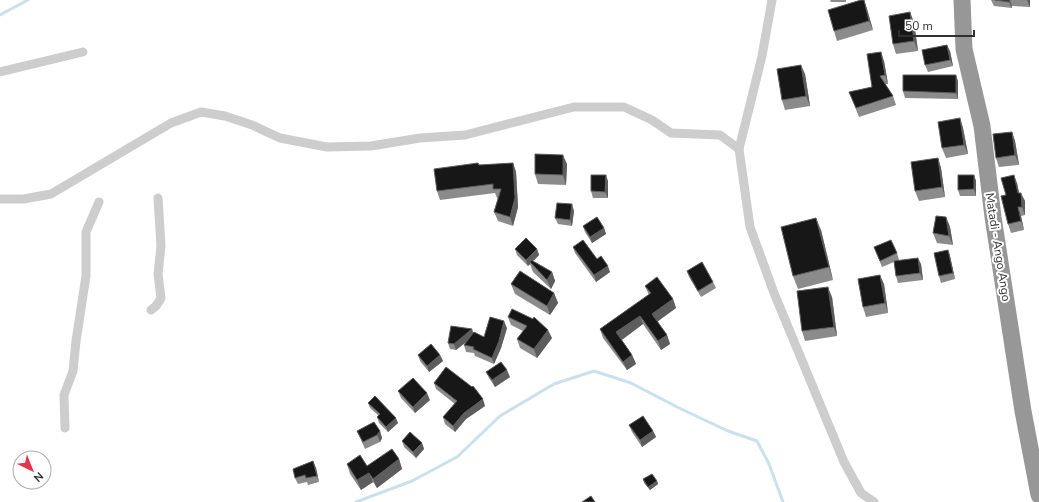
<svg xmlns="http://www.w3.org/2000/svg" width="1039" height="502" font-family="'Nunito Sans',sans-serif">
<style>
.lines{fill:none;stroke-linecap:round;stroke-linejoin:round}
.stream{stroke:#cae1ec;stroke-width:3}
.street{stroke:#cdcdcd;stroke-width:9}
.highway{stroke:#979797;stroke-width:17}
.wall{fill:#8b8b8b}
.shaded-wall{fill:#5d5d5d}
.building{fill:#171717;stroke:#5d5d5d}
.labels{text-anchor:middle;dominant-baseline:central;stroke-width:4;stroke-linejoin:round;paint-order:stroke}
.street-label{font-size:12px;fill:#303030;stroke:#fff}
</style>
<rect width="100%" height="100%" fill="#fff"/>
<g class="lines">
<g class="stream">
<path d="M0 15 28 0"/>
<path d="M356 502 412 481 457 457 500 416 554 384 594 371 631 383 679 408 728 431 757 441 769 464 783 502"/>
</g>
<g class="street">
<path d="M0 72 83 52"/>
<path d="M739 149 762 56 772 0"/>
<path d="M0 199H24L51 194 171 123 201 112 225 116 252 125 280 138 327 147 371 146 420 138 465 135 574 107H624L652 120 671 133 720 135 739 149 750 227 774 293 844 462 861 493 874 502"/>
<path d="M151 310 156 306 161 298 158 274 161 246 158 198"/>
<path d="M65 428 64 395 73 371 76 341 86 276V232L99 202"/>
</g>
<path class="highway" d="M962 0 964 49 982 126 993 217 1023 411 1039 495"/>
</g>
<g class="wall">
<path d="M830 0H846V2H831Z"/>
<path d="M864 0 867 9 873 30 837 41 834 31Z"/>
<path d="M991 0H1030V7L1012 6V8L994 6Z"/>
<path d="M914 22 918 51 896 54 893 44Z"/>
<path d="M950 51 953 66 928 72 925 65Z"/>
<path d="M884 61 888 84H885L893 96 896 105 859 117 849 92 872 87Z"/>
<path d="M805 74 810 106 785 110 782 100Z"/>
<path d="M958 81V99L905 98 903 91Z"/>
<path d="M960 118 963 128 968 154 946 158 942 148Z"/>
<path d="M1012 132 1015 141 1019 165 999 167 996 158Z"/>
<path d="M938 158 941 168 945 197 919 201 915 191Z"/>
<path d="M513 163 516 172 518 207 513 226 498 221 494 212 498 198H497L495 193 440 200 437 191 479 165Z"/>
<path d="M567 164 566 185 538 184 535 174Z"/>
<path d="M974 175 976 181V196H960L958 190Z"/>
<path d="M608 181V198H593L591 191Z"/>
<path d="M1017 183 1019 193 1025 201V215L1021 216 1024 230 1011 233 1008 224 1006 195Z"/>
<path d="M574 211 572 226 558 224 555 218Z"/>
<path d="M946 217 950 227 953 245 937 243 933 233Z"/>
<path d="M583 226 604 228 606 234 592 243 585 232Z"/>
<path d="M821 230 833 280 798 289 793 276Z"/>
<path d="M573 247 597 259 610 272 596 282 575 253Z"/>
<path d="M874 247 897 253 899 260 897 261 921 264 923 280 898 283 896 276 894 262 882 267Z"/>
<path d="M515 249H537L539 255 533 261 552 272 555 281 551 289 533 272 530 264 528 266 517 255Z"/>
<path d="M948 250 950 256 955 279 941 283 939 276Z"/>
<path d="M687 271 713 282 716 288 701 297 689 277Z"/>
<path d="M511 284 554 293 558 303 550 315 515 294Z"/>
<path d="M884 284 888 313 866 317 863 307Z"/>
<path d="M645 286 673 299 676 308 657 322 667 335 670 344 661 350 643 324 622 340 632 355 636 364 627 370 603 338 600 329 649 295Z"/>
<path d="M832 297 837 336 805 341 802 331Z"/>
<path d="M508 317 552 338 537 358 520 348 517 339 523 331 511 325Z"/>
<path d="M507 328 501 348 494 364 475 356 474 353 466 352 464 345 466 342 456 350 450 349 448 343 472 329 473 333 484 337Z"/>
<path d="M418 355H440L443 361 429 372 420 361Z"/>
<path d="M486 372 510 377 495 387 489 378Z"/>
<path d="M434 383 485 406 466 419 455 432 445 424 443 417 455 404 436 389Z"/>
<path d="M398 391 430 400 415 413 401 398Z"/>
<path d="M368 403 398 423 388 432 379 423 377 417 379 416 370 408Z"/>
<path d="M629 425 653 431 656 437 642 447 632 432Z"/>
<path d="M357 431H380L382 438 380 442 365 449Z"/>
<path d="M402 441 422 443 424 449 416 458 404 447Z"/>
<path d="M399 459 402 469 377 488 373 482 361 490 350 474 347 464 367 466Z"/>
<path d="M313 461 316 468 319 482 308 485 307 482 298 484 295 478Z"/>
<path d="M643 479 657 481 658 484 650 490 644 483Z"/>
</g>
<g class="shaded-wall">
<path d="M864 0 867 9 873 30 869 21Z"/>
<path d="M1010 0 1012 6V8L1009 2Z"/>
<path d="M1027 0H1030V7Z"/>
<path d="M910 12 914 22 918 51 914 41Z"/>
<path d="M947 45 950 51 953 66 950 60Z"/>
<path d="M881 52 884 61 888 84 885 75Z"/>
<path d="M801 65 805 74 810 106 806 96Z"/>
<path d="M956 75 958 81V99L956 93Z"/>
<path d="M960 118 963 128 968 154 964 145Z"/>
<path d="M1012 132 1015 141 1019 165 1015 155Z"/>
<path d="M563 155 567 164 566 185 563 175Z"/>
<path d="M938 158 941 168 945 197 942 187Z"/>
<path d="M513 163 516 172 518 207 513 226 510 217Z"/>
<path d="M606 175 608 181V198L605 192Z"/>
<path d="M974 175 976 181V196L974 189Z"/>
<path d="M1014 175 1017 183 1021 202 1018 193Z"/>
<path d="M1021 193 1025 201V215L1022 207Z"/>
<path d="M572 204 574 211 572 226 570 220Z"/>
<path d="M1018 207 1021 216 1024 230 1021 221Z"/>
<path d="M946 217 950 227 953 245 949 236Z"/>
<path d="M816 218 821 230 833 280 829 267Z"/>
<path d="M604 228 606 234 592 243 590 237Z"/>
<path d="M537 249 539 255 531 263 530 262V264L528 266 526 260Z"/>
<path d="M948 250 950 256 955 279 953 273Z"/>
<path d="M918 258 921 264 923 280 920 273Z"/>
<path d="M608 266 610 272 596 282 594 275Z"/>
<path d="M552 272 555 281 551 289 547 280Z"/>
<path d="M880 275 884 284 888 313 885 303Z"/>
<path d="M828 287 832 297 837 336 834 327Z"/>
<path d="M554 293 558 303 550 315 547 306Z"/>
<path d="M673 299 676 308 655 323 652 314Z"/>
<path d="M640 316 643 324 620 341 616 332Z"/>
<path d="M504 321 507 328 501 348 494 364 492 358Z"/>
<path d="M472 329 474 336 456 350 454 344Z"/>
<path d="M548 330 552 338 537 358 534 349Z"/>
<path d="M667 335 670 344 661 350 658 341Z"/>
<path d="M440 355 443 361 429 372 427 366Z"/>
<path d="M632 355 636 364 627 370 623 362Z"/>
<path d="M507 370 510 377 495 387 492 380Z"/>
<path d="M427 393 430 400 415 413 413 407Z"/>
<path d="M483 399 485 406 466 419 455 432 453 426 464 413Z"/>
<path d="M396 418 398 423 388 432 386 427Z"/>
<path d="M380 431 382 438 380 442 377 435Z"/>
<path d="M653 431 656 437 642 447 640 440Z"/>
<path d="M422 443 424 449 416 458 413 452Z"/>
<path d="M399 459 402 469 377 488 373 479Z"/>
<path d="M313 461 316 468 319 482 317 476Z"/>
<path d="M369 473 373 482 361 490 357 480Z"/>
<path d="M657 481 658 484 650 490 648 487Z"/>
</g>
<g class="building">
<path d="M861 0H864L869 21 834 31 828 10Z"/>
<path d="M995 0H1010L1009 2Z"/>
<path d="M910 12 914 41 893 44 889 16Z"/>
<path d="M947 45 950 60 925 65 922 50Z"/>
<path d="M881 52 885 75 880 76 893 96 856 108 849 92 872 87 867 54Z"/>
<path d="M801 65 806 96 782 100 777 69Z"/>
<path d="M903 75H956V93L903 91Z"/>
<path d="M960 118 964 145 942 148 938 122Z"/>
<path d="M1012 132 1015 155 996 158 993 134Z"/>
<path d="M535 154 563 155V175L535 174Z"/>
<path d="M938 158 942 187 915 191 911 162Z"/>
<path d="M478 163 479 165 513 163 515 198 510 217 494 212 501 189H493V184L437 191 434 169Z"/>
<path d="M591 175H606L605 192 591 191Z"/>
<path d="M958 175H974V189L958 190Z"/>
<path d="M1014 175 1018 193H1021L1022 207H1018L1021 221 1008 224 1001 196 1006 195 1001 178Z"/>
<path d="M557 203 572 204 570 220 555 218Z"/>
<path d="M936 216 946 217 949 236 933 233Z"/>
<path d="M597 217 604 228 590 237 583 226Z"/>
<path d="M816 218 829 267 793 276 781 227Z"/>
<path d="M526 238 537 249 526 260 515 249Z"/>
<path d="M583 240 597 259 601 256 608 266 594 275 573 247Z"/>
<path d="M891 240 897 253 880 261 874 247Z"/>
<path d="M948 250 953 273 939 276 934 253Z"/>
<path d="M918 258 920 273 896 276 894 261Z"/>
<path d="M531 260 552 272 547 280 530 262Z"/>
<path d="M702 262 713 282 698 291 687 271Z"/>
<path d="M520 271 554 293 547 306 511 284Z"/>
<path d="M880 275 885 303 863 307 858 279Z"/>
<path d="M657 277 673 299 652 314 667 335 658 341 640 316 616 332 632 355 623 362 600 329 651 293 645 286Z"/>
<path d="M828 287 834 327 802 331 797 291Z"/>
<path d="M512 309 533 319 534 317 548 330 534 349 517 339 527 326 508 317Z"/>
<path d="M490 317 504 321 499 341 492 358 473 349 474 347 464 345 474 332 484 337Z"/>
<path d="M451 326 472 329 454 344 448 343Z"/>
<path d="M431 344 440 355 427 366 418 355Z"/>
<path d="M501 362 507 370 492 380 486 372Z"/>
<path d="M446 367 472 387 473 386 483 399 464 413 453 426 443 417 457 401 434 383Z"/>
<path d="M413 378 427 393 413 407 398 391Z"/>
<path d="M375 396 396 418 386 427 377 417 380 414 368 403Z"/>
<path d="M643 416 653 431 640 440 629 425Z"/>
<path d="M374 422 380 431 377 435 363 442 357 431Z"/>
<path d="M410 432 422 443 413 452 402 441Z"/>
<path d="M392 449 399 459 373 479 369 473 357 480 347 464 360 455 367 466Z"/>
<path d="M313 461 317 476 306 478 305 475 295 478 293 469Z"/>
<path d="M652 474 657 481 648 487 643 479Z"/>
<path d="M591 496 595 502H582Z"/>
</g>
<g class="labels">
<g class="street-label">
<text transform="translate(998 247) rotate(81)">Matadi - Ango Ango</text>
</g>
</g>
<g transform="translate(32 470) rotate(137)"><circle r="19" fill="#ffffff" stroke="#acacac"/>
<path d="M0-3L7 15L0 10L-7 15Z" fill="#e5344b"/>
<text y="-6" font-size="11" font-weight="bold" text-anchor="middle" fill="#303030">N</text>
</g>
<path d="M899 30v6h75v-6" fill="none" stroke="#303030" stroke-width="2"/>
<text x="905" y="30" font-size="12" fill="#303030" stroke="#ffffff" stroke-width="3" paint-order="stroke">50 m</text>
</svg>
